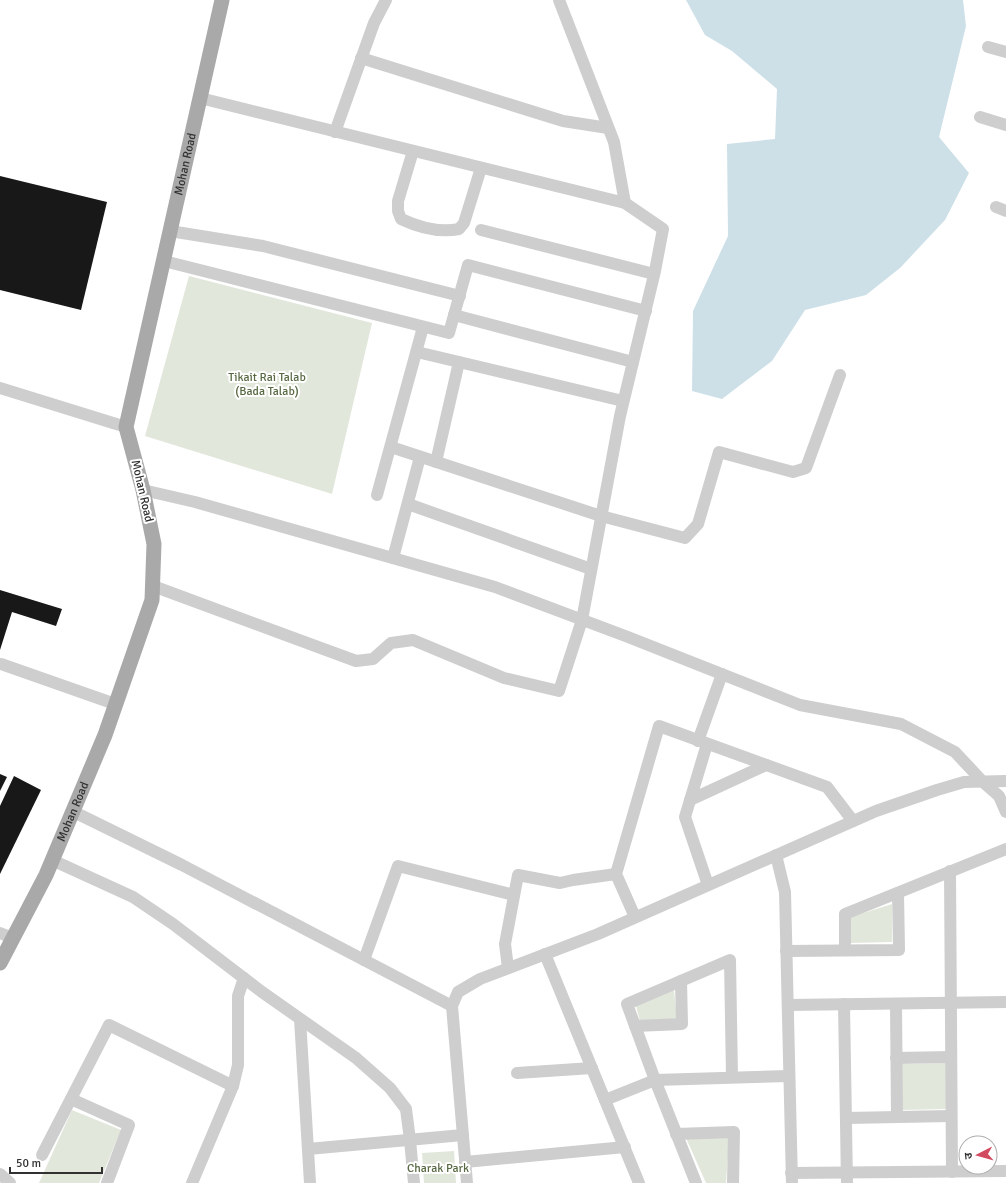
<svg xmlns="http://www.w3.org/2000/svg" width="1006" height="1183" font-family="Signika,'Noto Sans Devanagari',sans-serif">
<style>
.green{fill:#e2e7dc}
.water{fill:#cde0e8}
.building{fill:#181818}
.lines{fill:none;stroke-linecap:round;stroke-linejoin:round}
.minor{stroke:#cecece;stroke-width:12}
.major{stroke:#a9a9a9;stroke-width:15}
.labels{text-anchor:middle;dominant-baseline:central;stroke-width:4;stroke-linejoin:round;paint-order:stroke}
.street-label{font-size:12px;fill:#313131;stroke:#fff}
.park-label{font-size:12px;fill:#586943;stroke:#fff}
</style>
<rect width="100%" height="100%" fill="#fff"/>
<g class="green">
<path d="M189 276 372 323 332 494 145 436Z"/>
<path d="M892 904V942L851 943V917Z"/>
<path d="M674 990 677 1019 640 1021 636 1006Z"/>
<path d="M946 1063 947 1109 902 1110 901 1064Z"/>
<path d="M72 1110 121 1130 99 1183H39Z"/>
<path d="M686 1138H729L726 1183H706Z"/>
<path d="M454 1151 456 1183H424L422 1153Z"/>
</g>
<path class="water" d="M686 0H963L966 26 939 137 969 173 945 220 900 268 866 295 805 310 772 361 722 399 692 391 693 311 728 236 727 144 775 139 777 89 732 51 705 35Z"/>
<g class="building">
<path d="M0 176 107 202 81 310 0 290Z"/>
<path d="M0 590 62 609 56 626 12 612 0 650Z"/>
<path d="M0 774 7 777 0 791Z"/>
<path d="M14 776 41 790 0 874V806Z"/>
</g>
<g class="lines">
<g class="minor">
<path d="M559 0 614 142 625 203"/>
<path d="M988 47 1006 52"/>
<path d="M361 58 563 121 608 128"/>
<path d="M980 117 1006 125"/>
<path d="M335 132 374 23 386 0"/>
<path d="M413 151 398 201V211L401 219C418 227 439 233 459 229L464 223 481 168"/>
<path d="M996 207 1006 211"/>
<path d="M481 230 654 274"/>
<path d="M170 231 263 246 460 296"/>
<path d="M164 261 449 333 468 265 646 311"/>
<path d="M454 315 633 362"/>
<path d="M417 352 623 401"/>
<path d="M0 388 126 427"/>
<path d="M391 447 601 516 685 538 698 524 719 452 793 472 806 468 840 375"/>
<path d="M436 462 459 362"/>
<path d="M143 490 195 502 495 587 628 637 800 705 901 724 955 752 983 782 999 796 1006 812"/>
<path d="M377 495 423 327"/>
<path d="M408 504 591 569"/>
<path d="M393 558 420 457"/>
<path d="M153 586 356 661 373 659 391 643 413 640 504 678 559 691 582 620 620 416 655 271 663 229 625 203 200 98"/>
<path d="M1 664 115 704"/>
<path d="M698 741 722 674"/>
<path d="M707 744 685 817 708 885"/>
<path d="M690 800 766 765"/>
<path d="M72 811 182 865 452 1006"/>
<path d="M776 855 785 892 792 1183"/>
<path d="M52 860 133 897 173 924 262 992 356 1058 390 1088 406 1109 410 1140 414 1183"/>
<path d="M950 871 952 1172"/>
<path d="M635 917 616 874 659 726 827 787 853 821"/>
<path d="M0 933 13 938"/>
<path d="M845 950V914L1006 849"/>
<path d="M786 951 899 950 898 893"/>
<path d="M545 954 639 1183"/>
<path d="M364 960 398 866 514 895"/>
<path d="M508 968 505 944 518 875 560 883 573 880 616 874"/>
<path d="M844 1004 847 1183"/>
<path d="M896 1004 897 1117"/>
<path d="M788 1005 1006 1002"/>
<path d="M300 1019 310 1183"/>
<path d="M635 1026 682 1024 681 981"/>
<path d="M896 1058 951 1057"/>
<path d="M517 1073 592 1068"/>
<path d="M71 1099 129 1125 107 1183"/>
<path d="M605 1100 655 1080 789 1076"/>
<path d="M846 1118 951 1116"/>
<path d="M676 1134 734 1132 733 1183"/>
<path d="M308 1149 463 1135"/>
<path d="M42 1155 109 1025 233 1086"/>
<path d="M465 1162 625 1147"/>
<path d="M791 1173 1006 1171"/>
<path d="M0 1174 10 1183"/>
<path d="M192 1183 233 1086 238 1065V996L244 978"/>
<path d="M467 1183 452 1006 458 992 480 979 598 934 876 811 937 790 964 782 1006 781"/>
<path d="M696 1183 655 1080 627 1004 730 960 732 1077"/>
</g>
<path class="major" id="s1" d="M0 963 46 875 105 735 152 600 154 544 143 490 126 427 222 0"/>
</g>
<g class="labels">
<g class="street-label">
<text stroke="none"><textPath href="#s1" startOffset="840">Mohan Road</textPath></text>
<text transform="translate(142 491) rotate(77)">Mohan Road</text>
<text stroke="none"><textPath href="#s1" startOffset="168">Mohan Road</textPath></text>
</g>
<g class="park-label">
<text x="267" y="377">Tikait Rai Talab<tspan x="267" dy="14">(Bada Talab)</tspan></text>
<text x="438" y="1168">Charak Park</text>
</g>
</g>
<g transform="translate(978 1155) rotate(264)"><circle r="19" fill="#ffffff" stroke="#adadad"/>
<path d="M0-3L7 15L0 10L-7 15Z" fill="#d24a5f"/>
<text y="-6" font-size="11" font-weight="bold" text-anchor="middle" fill="#313131">उ</text>
</g>
<path d="M10 1167v6h92v-6" fill="none" stroke="#313131" stroke-width="2"/>
<text x="16" y="1167" font-size="12" fill="#313131" stroke="#ffffff" stroke-width="3" paint-order="stroke">50 m</text>
</svg>
